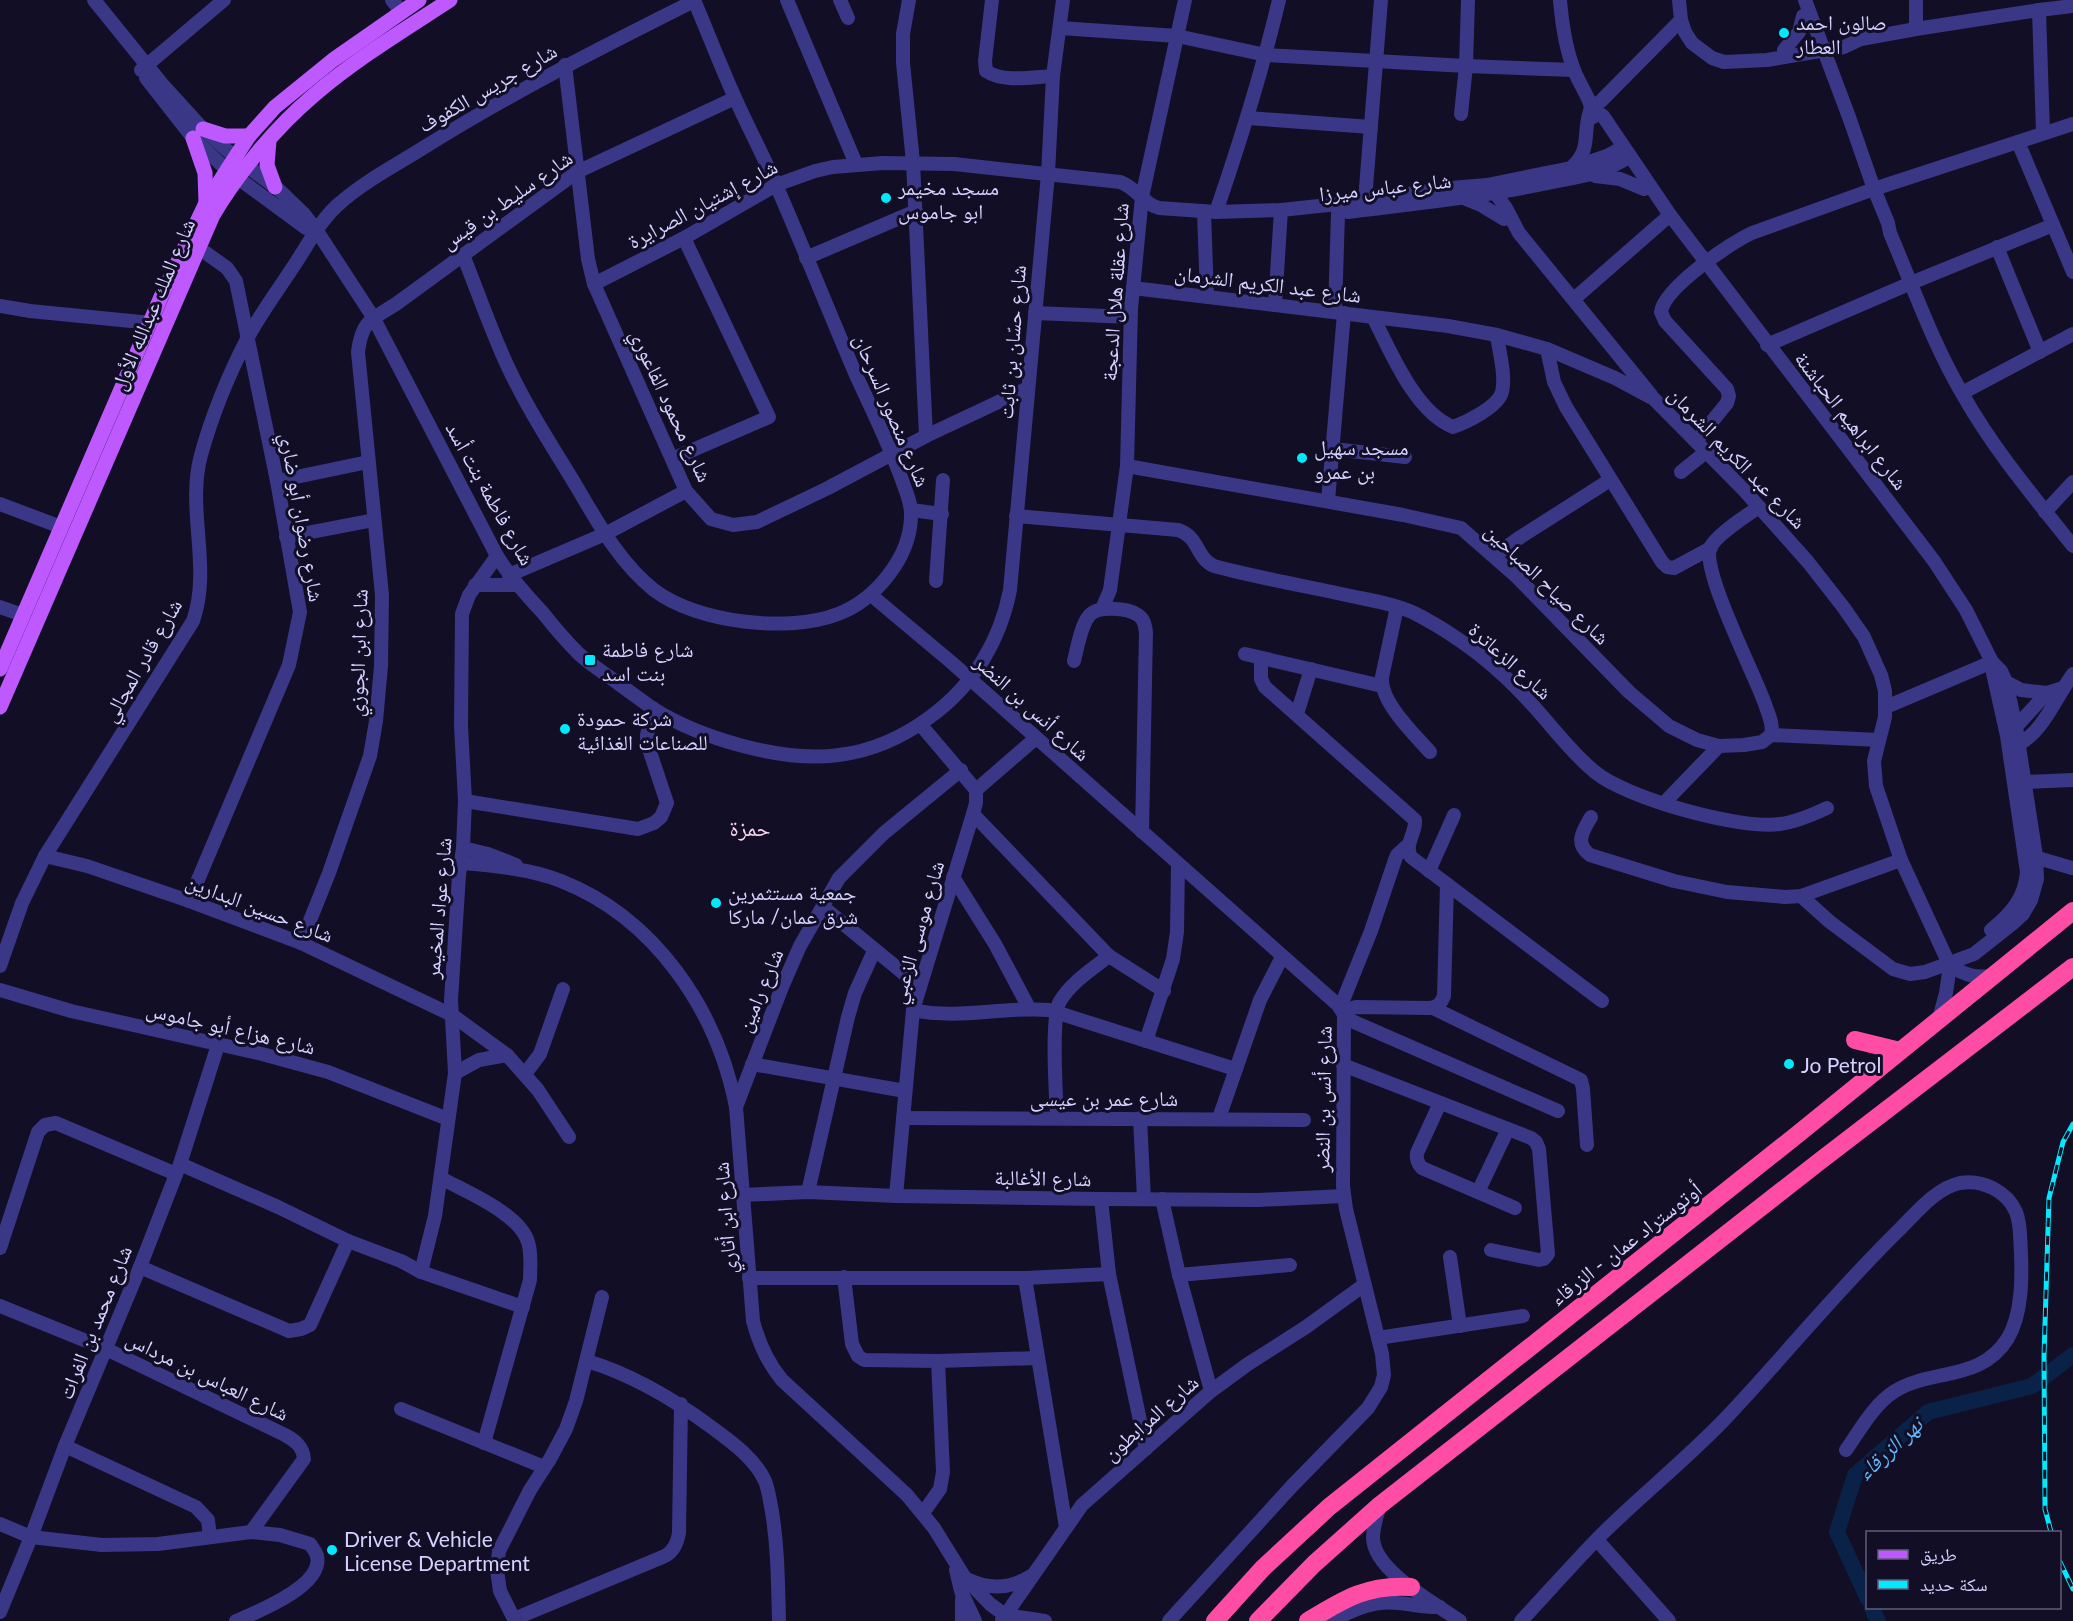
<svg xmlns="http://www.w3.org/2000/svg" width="2073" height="1621" font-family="Lato,'Noto Naskh Arabic',sans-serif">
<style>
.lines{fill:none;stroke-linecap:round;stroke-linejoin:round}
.river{stroke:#0a2248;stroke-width:16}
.minor{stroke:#393786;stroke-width:14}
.major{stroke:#bd59ff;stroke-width:15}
.highway{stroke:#ff4da6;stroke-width:18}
.rail-casing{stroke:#00e9fd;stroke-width:5}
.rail{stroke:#110e25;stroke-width:3;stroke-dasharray:9;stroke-linecap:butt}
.poi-dot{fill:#00e9fd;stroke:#110e25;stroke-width:2}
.labels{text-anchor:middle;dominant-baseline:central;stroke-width:6;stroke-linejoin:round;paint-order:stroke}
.poi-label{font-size:21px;fill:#d6d2ff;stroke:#110e25;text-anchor:start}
.street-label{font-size:21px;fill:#d6d2ff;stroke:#110e25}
.neighbourhood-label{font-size:22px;fill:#ffd4f0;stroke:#110e25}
.water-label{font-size:22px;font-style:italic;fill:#60b9ff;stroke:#110e25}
</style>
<rect width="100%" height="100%" fill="#110e25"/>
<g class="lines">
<g class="river">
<path d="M1868 1599 1837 1532 1855 1475 1928 1412 2032 1386 2073 1355"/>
<path d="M1872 1608 1878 1621"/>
</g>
<g class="minor">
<path d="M94 0 162 84 203 129 236 158 278 189 304 214 317 231 373 317 497 556C510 577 526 595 543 613 554 627 566 641 579 654 591 665 606 674 619 684 630 692 641 700 652 708 699 738 783 763 839 755 872 751 903 737 930 717 973 686 1000 641 1010 590L1048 174 1053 76 1063 0"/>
<path d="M392 0 401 11"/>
<path d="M787 0 856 164"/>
<path d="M840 0 848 18"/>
<path d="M909 0 903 34V63L913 162 926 436"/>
<path d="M992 0 985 61 986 71C1004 83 1033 77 1053 76"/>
<path d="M1560 0C1562 24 1565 47 1574 70 1580 86 1592 100 1593 117"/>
<path d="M1679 0 1681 20 1685 32 1692 43 1712 58 1724 62 1767 60 1844 47 1861 39 1916 29 2039 10 2043 133"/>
<path d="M1805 0 1849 117 1874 189 1888 223 1890 233C1913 287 1933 344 1963 395 1994 450 2034 497 2073 546"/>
<path d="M2039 10 2073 6"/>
<path d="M1060 28 1177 36 1266 55 1466 66 1574 70"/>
<path d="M1916 29V0"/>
<path d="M1784 50 1799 32 1803 16"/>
<path d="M565 65 588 259 594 284 686 491 711 519 733 525 757 522 826 489 926 436 1028 388"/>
<path d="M141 70 224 0"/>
<path d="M146 78 193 138 227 170 306 228"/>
<path d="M1593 109 1603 116 1670 215 1934 561 1966 610 1992 662 2001 671 2006 682 2016 727 2036 856 2037 879 2031 900 2023 914 2012 924 1974 954 1925 972 1910 974 1893 969 1830 922 1801 896"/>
<path d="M1461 114 1466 66 1468 0"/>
<path d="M1248 118 1371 127"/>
<path d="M2018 142 2073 272"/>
<path d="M1573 166C1593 148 1581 128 1592 106L1601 101 1681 20"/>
<path d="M1595 176 1620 179 1644 189"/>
<path d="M1491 187 1506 208 1519 233 1651 395"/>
<path d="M1466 199 1481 205 1504 219"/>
<path d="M1365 200 1381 0"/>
<path d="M1204 212 1207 297"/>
<path d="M1216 212C1240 142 1262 72 1279 0"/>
<path d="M1348 212C1415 204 1481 197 1548 183 1577 177 1604 174 1630 156"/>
<path d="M1997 247 2040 352"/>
<path d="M463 255C478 292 491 331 508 367 528 410 554 449 578 489 599 525 621 564 654 590 697 623 789 633 838 614 875 600 910 558 911 517 912 504 906 492 902 480 889 444 872 410 856 375 829 312 804 249 777 187 764 157 749 129 736 100 721 67 708 33 694 0"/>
<path d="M806 258 916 211"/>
<path d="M594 284 684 238 776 185 815 171 833 167 883 163 954 164 1120 182C1136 187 1143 204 1159 208L1216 212 1281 210 1338 204 1451 188 1487 185 1571 168 1607 156 1623 147"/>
<path d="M1133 288 1448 326 1497 335 1547 349 1615 378 1654 399 1743 489 1808 562 1844 608 1864 637 1881 675 1885 691V717L1874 761 1876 786 1901 860 1950 966C1965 975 1977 979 1994 975"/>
<path d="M1574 299 1670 215"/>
<path d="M1275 305 1281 210"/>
<path d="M0 306 30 311 151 323"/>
<path d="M1335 311 1338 213"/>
<path d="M1035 313 1130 317"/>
<path d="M1373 317C1391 352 1415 412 1453 427 1467 422 1498 407 1502 392 1506 375 1499 352 1497 335"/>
<path d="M1767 345 1911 283 2053 225"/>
<path d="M1547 349 1554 382 1566 407 1662 562 1667 567 1674 568 1711 548"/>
<path d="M1962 393 2073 334"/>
<path d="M1697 440 1727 403 1729 396 1727 389 1665 321 1661 312C1664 288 1730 243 1752 233L1874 189 2073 124"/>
<path d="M1333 449 1405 457"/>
<path d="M672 459 769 417 684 238"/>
<path d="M1127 466 1403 515 1461 528 1517 577 1629 692 1669 726 1697 740 1719 746 1744 745 1762 742 1771 735"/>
<path d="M1681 472 1707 451"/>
<path d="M277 481 368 462"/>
<path d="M1328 501 1344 313"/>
<path d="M0 504 61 527"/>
<path d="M1759 507C1747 515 1716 535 1710 548 1702 572 1755 675 1765 704 1768 714 1774 724 1771 735"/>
<path d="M911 510 942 514"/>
<path d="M2045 512 2073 482"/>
<path d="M1016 516 1178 530C1200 537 1195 557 1214 566 1259 578 1305 586 1351 596 1374 601 1400 605 1420 616 1461 638 1496 665 1527 699 1550 723 1569 751 1595 772 1626 798 1740 830 1780 824 1796 822 1812 815 1827 808"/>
<path d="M286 537 374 520"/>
<path d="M1494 556 1519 538 1610 480"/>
<path d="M509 575 605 534 686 491"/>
<path d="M936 581 943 480"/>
<path d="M475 585H517"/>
<path d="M871 595 951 662 1338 1005 1344 1014 1343 1186 1346 1209 1382 1354 1384 1375 1381 1387 1368 1408 1292 1486 1169 1621"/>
<path d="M0 607 23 615"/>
<path d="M1397 607 1382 677C1380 702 1414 734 1430 752"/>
<path d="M1102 609 1110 590 1127 466 1131 309 1142 197 1185 0"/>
<path d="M1245 654 1382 686"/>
<path d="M1261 658V679L1265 687 1415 820C1416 834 1404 844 1411 857L1602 1001"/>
<path d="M1074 661C1077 649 1081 625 1089 616 1097 605 1128 608 1138 615 1144 619 1145 625 1146 632L1142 832"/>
<path d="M2006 682 2021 690 2047 693"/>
<path d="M1886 707 1992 662"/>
<path d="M1297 714 1311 669"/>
<path d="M920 724 976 790"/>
<path d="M2011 732 2047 693 2063 688"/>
<path d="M1771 735 1879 740"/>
<path d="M2013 747C2043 735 2055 698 2073 674"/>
<path d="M2025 782 2073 780"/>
<path d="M465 801 638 829 654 823 661 817 667 803 647 743V735L653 708"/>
<path d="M1664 803 1719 746"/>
<path d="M973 814 1109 956 1164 991"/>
<path d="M1591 817C1583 831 1574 843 1590 855L1674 881 1727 892 1785 897 1801 896 1901 860"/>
<path d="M463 848 488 854 516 865"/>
<path d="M2028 855 2072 868"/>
<path d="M45 856 87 866 189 901 301 943 452 1015 507 1055 538 1090 569 1137"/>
<path d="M461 863C490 865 534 870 561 881 655 918 717 1010 736 1107L753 1321C759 1344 767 1362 782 1380L907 1495 934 1528 965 1578 990 1604 1005 1615 1045 1621"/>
<path d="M1429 871 1454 815"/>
<path d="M953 877 995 944 1029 1008"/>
<path d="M189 901 289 665 300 612 277 481 236 281 227 268 199 248"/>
<path d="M823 907 919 986"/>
<path d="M1991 930C2011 914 2025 898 2027 872L2007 736 1993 673 1992 662"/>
<path d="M301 943 329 873 370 756 376 721 381 666 382 595 358 352C362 320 371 320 396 304L577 172 735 98"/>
<path d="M0 966 22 903 45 856 193 621C212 567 186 510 201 455 212 415 229 374 248 337 262 311 281 286 297 261 310 241 322 218 340 203 365 181 396 165 423 148 511 93 602 47 694 1"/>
<path d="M0 990 71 1011 262 1054 328 1072 448 1119"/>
<path d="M1340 1008 1371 931 1395 860 1397 855 1408 845"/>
<path d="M1433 1008 1581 1080 1583 1089 1587 1145"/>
<path d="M913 1010C959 1020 1004 1006 1049 1010L1235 1069"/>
<path d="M1342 1011 1356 1007 1429 1008C1437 1007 1441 1004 1444 996L1447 884"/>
<path d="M1345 1018 1558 1111"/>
<path d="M1939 1019 1946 993 1950 966"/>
<path d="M1146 1041 1173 959 1177 932 1178 864"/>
<path d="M752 1064 905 1091"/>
<path d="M1343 1065 1531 1138 1536 1142 1539 1149 1548 1254 1544 1259 1539 1260 1491 1250"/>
<path d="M455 1073 479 1060 507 1055"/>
<path d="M525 1074 540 1054 563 989"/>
<path d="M1440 1103 1417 1153C1416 1159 1418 1164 1422 1168L1515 1208"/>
<path d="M736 1107 782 987 800 946 839 878 884 833 961 770"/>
<path d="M903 1118 1304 1120"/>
<path d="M1057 1118C1056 1094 1051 1022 1059 1003 1069 984 1092 969 1109 956"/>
<path d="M1140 1118 1144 1199"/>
<path d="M1219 1118 1260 1000 1282 957"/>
<path d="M180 1164 278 1207 348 1241 401 1261 421 1272 523 1307"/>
<path d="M441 1178C466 1192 519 1213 528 1242 532 1254 530 1268 530 1280L484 1443"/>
<path d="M808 1192 848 1017 855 993 874 951"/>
<path d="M1478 1192 1508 1129"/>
<path d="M743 1195 808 1192 896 1196 1101 1199 1258 1200 1344 1196"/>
<path d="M896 1196 913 1010 973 814 976 803V790L1036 738"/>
<path d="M1101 1199 1109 1274 1146 1449"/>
<path d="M1162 1199 1179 1275 1211 1391"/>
<path d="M0 1248 38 1132 45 1125 56 1123 176 1174"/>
<path d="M1450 1257 1460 1326"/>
<path d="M140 1267 289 1331 301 1329 310 1325 348 1241"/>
<path d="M421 1272 435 1216 455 1073 451 1000 459 875 463 848 465 801 461 726 462 614 469 595 497 556"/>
<path d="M1179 1275 1290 1265"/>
<path d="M844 1277 852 1344 858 1356 864 1360 938 1361 1038 1358"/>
<path d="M749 1278H1025L1109 1274"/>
<path d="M1025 1278 1066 1527"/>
<path d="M0 1306 106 1349 285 1435C296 1441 303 1447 304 1459L251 1532"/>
<path d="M1378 1338 1523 1316"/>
<path d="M587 1361C634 1375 675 1400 714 1429 733 1443 755 1459 765 1481 769 1491 770 1502 772 1512 778 1548 778 1585 779 1621"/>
<path d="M401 1409 544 1467"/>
<path d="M65 1446 196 1507 208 1520 210 1537"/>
<path d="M1380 1505C1377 1515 1373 1527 1373 1538 1374 1571 1435 1603 1460 1621"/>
<path d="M923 1513 940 1489 943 1472 938 1361"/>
<path d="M0 1524 31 1537 102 1545 158 1544 251 1532 280 1535 310 1544C312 1547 316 1552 317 1556 324 1586 257 1612 236 1621"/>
<path d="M1597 1540 1669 1621"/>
<path d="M956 1570 961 1591 975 1621"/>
<path d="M967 1579C989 1590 1010 1589 1031 1576"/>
<path d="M962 1599V1621"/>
<path d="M0 1612 31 1537 65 1446 140 1267 180 1164 218 1045"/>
<path d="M514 1619 665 1556C674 1551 677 1543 679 1533L681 1404"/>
<path d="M1002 1620 1082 1505 1211 1391 1248 1364 1306 1327 1364 1285"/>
<path d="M515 1621 500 1591 497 1570 499 1551 530 1490 550 1459 566 1429 576 1401 602 1297"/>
<path d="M1331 1621C1353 1610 1373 1600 1398 1603 1413 1604 1425 1608 1440 1607"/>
<path d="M1521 1621C1547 1593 1572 1565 1598 1538 1638 1498 1682 1463 1722 1422 1782 1359 1837 1290 1900 1229 1916 1213 1936 1188 1960 1183 1982 1179 2007 1191 2016 1212 2021 1224 2020 1240 2021 1253 2022 1279 2022 1314 2008 1338 1981 1382 1933 1368 1895 1391 1874 1404 1860 1430 1846 1450"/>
</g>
<g class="major">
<path d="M203 129 225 136H249"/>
<path d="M193 138 205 173 206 203"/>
<path d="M269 141 267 165 275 187"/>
<path d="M0 669 161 297 206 203 227 170 249 136 275 107 333 60 419 0"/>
<path d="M0 707 213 215C239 172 275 128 314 95 356 59 404 30 450 0"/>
</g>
<g class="highway">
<path d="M1855 1040 1900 1051"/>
<path d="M1215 1621 1263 1568 1329 1507 1798 1134 2073 911"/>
<path d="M1258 1621 1314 1564 1380 1505 1820 1161 2073 967"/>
<path d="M1308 1621C1344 1599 1368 1584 1411 1587"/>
</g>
<defs>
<g id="rail">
<path d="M2051 1532 2045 1509 2044 1356 2049 1198 2063 1142 2073 1124"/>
<path d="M2060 1562 2073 1589"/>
</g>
</defs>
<use href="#rail" class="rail-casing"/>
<use href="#rail" class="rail"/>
</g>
<g class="poi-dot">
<circle cx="1784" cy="33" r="6"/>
<circle cx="886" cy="198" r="6"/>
<circle cx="1302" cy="458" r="6"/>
<rect x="584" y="654" width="12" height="12" rx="3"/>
<circle cx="565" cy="729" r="6"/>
<circle cx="716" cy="903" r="6"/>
<circle cx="1789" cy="1064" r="6"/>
<circle cx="332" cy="1550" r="6"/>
</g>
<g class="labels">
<g class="poi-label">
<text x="1796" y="21">صالون احمد<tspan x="1796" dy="24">العطار</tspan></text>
<text x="898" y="186">مسجد مخيمر<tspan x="898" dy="24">ابو جاموس</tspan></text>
<text x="1314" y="446">مسجد سهيل<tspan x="1314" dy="24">بن عمرو</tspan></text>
<text x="602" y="648">شارع فاطمة<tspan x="602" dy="24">بنت اسد</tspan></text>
<text x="577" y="717">شركة حمودة<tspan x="577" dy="24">للصناعات الغذائية</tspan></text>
<text x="728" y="891">جمعية مستثمرين<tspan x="728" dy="24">شرق عمان/ ماركا</tspan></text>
<text x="1801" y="1064">Jo Petrol</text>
<text x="344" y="1538">Driver &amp; Vehicle<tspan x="344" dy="24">License Department</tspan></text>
</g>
<g class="street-label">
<text transform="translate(487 87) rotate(-30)">شارع جريس الكفوف</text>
<text transform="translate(1385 186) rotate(-6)">شارع عباس ميرزا</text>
<text transform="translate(506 199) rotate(-35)">شارع سليط بن قيس</text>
<text transform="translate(702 203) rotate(-28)">شارع إشتيان الصرايرة</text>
<text transform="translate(1268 283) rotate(7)">شارع عبد الكريم الشرمان</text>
<text transform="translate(1114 292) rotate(-86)">شارع عقلة هلال الدعجة</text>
<text transform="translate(152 304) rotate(-67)">شارع الملك عبدالله الأول</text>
<text transform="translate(1011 342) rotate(-85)">شارع حسّان بن ثابت</text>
<text transform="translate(672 405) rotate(65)">شارع محمود الفاعوري</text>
<text transform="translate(893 410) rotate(67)">شارع منصور السرحان</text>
<text transform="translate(1852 420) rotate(52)">شارع ابراهيم الحباشنة</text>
<text transform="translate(1738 457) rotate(46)">شارع عبد الكريم الشرمان</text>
<text transform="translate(491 493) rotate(61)">شارع فاطمة بنت أسد</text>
<text transform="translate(303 517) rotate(80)">شارع رضوان أبو ضاري</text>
<text transform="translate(1548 583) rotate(44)">شارع صياح الصباحين</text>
<text transform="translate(357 653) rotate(-88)">شارع ابن الجوزي</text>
<text transform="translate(141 660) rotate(-60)">شارع قادر المجالي</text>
<text transform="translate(1511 660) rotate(42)">شارع الزعاترة</text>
<text transform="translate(1033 707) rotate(42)">شارع أنس بن النضر</text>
<text transform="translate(260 907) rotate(21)">شارع حسين البدارين</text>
<text transform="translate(437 908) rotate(-85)">شارع عواد المخيمر</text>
<text transform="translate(916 932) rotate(-74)">شارع موسى الزعبي</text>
<text transform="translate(759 990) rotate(-67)">شارع رامين</text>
<text transform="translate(231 1027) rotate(13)">شارع هزاع أبو جاموس</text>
<text x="1104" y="1097">شارع عمر بن عيسى</text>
<text transform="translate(1322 1099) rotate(-89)">شارع أنس بن النضر</text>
<text transform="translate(1043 1177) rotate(1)">شارع الأغالبة</text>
<text transform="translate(724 1218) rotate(-94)">شارع ابن أثاري</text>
<text transform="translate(1625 1243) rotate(-38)">أوتوستراد عمان - الزرقاء</text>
<text transform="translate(94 1322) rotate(-68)">شارع محمد بن الفرات</text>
<text transform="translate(208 1375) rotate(26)">شارع العباس بن مرداس</text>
<text transform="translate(1150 1417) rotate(-41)">شارع المرابطون</text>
</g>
<g class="neighbourhood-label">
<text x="750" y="827">حمزة</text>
</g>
<g class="water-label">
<text transform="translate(1889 1448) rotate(-43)">نهر الزرقاء</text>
</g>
</g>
<rect x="1866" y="1531" width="195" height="78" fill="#110e25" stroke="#605c7c" stroke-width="1.5"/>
<rect x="1878" y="1550" width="30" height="9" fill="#bd59ff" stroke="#605c7c" stroke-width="1.5"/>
<text x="1920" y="1561" font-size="18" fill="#d6d2ff">طريق</text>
<rect x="1878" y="1580" width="30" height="9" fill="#00e9fd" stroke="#605c7c" stroke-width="1.5"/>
<text x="1920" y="1591" font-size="18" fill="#d6d2ff">سكة حديد</text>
</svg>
